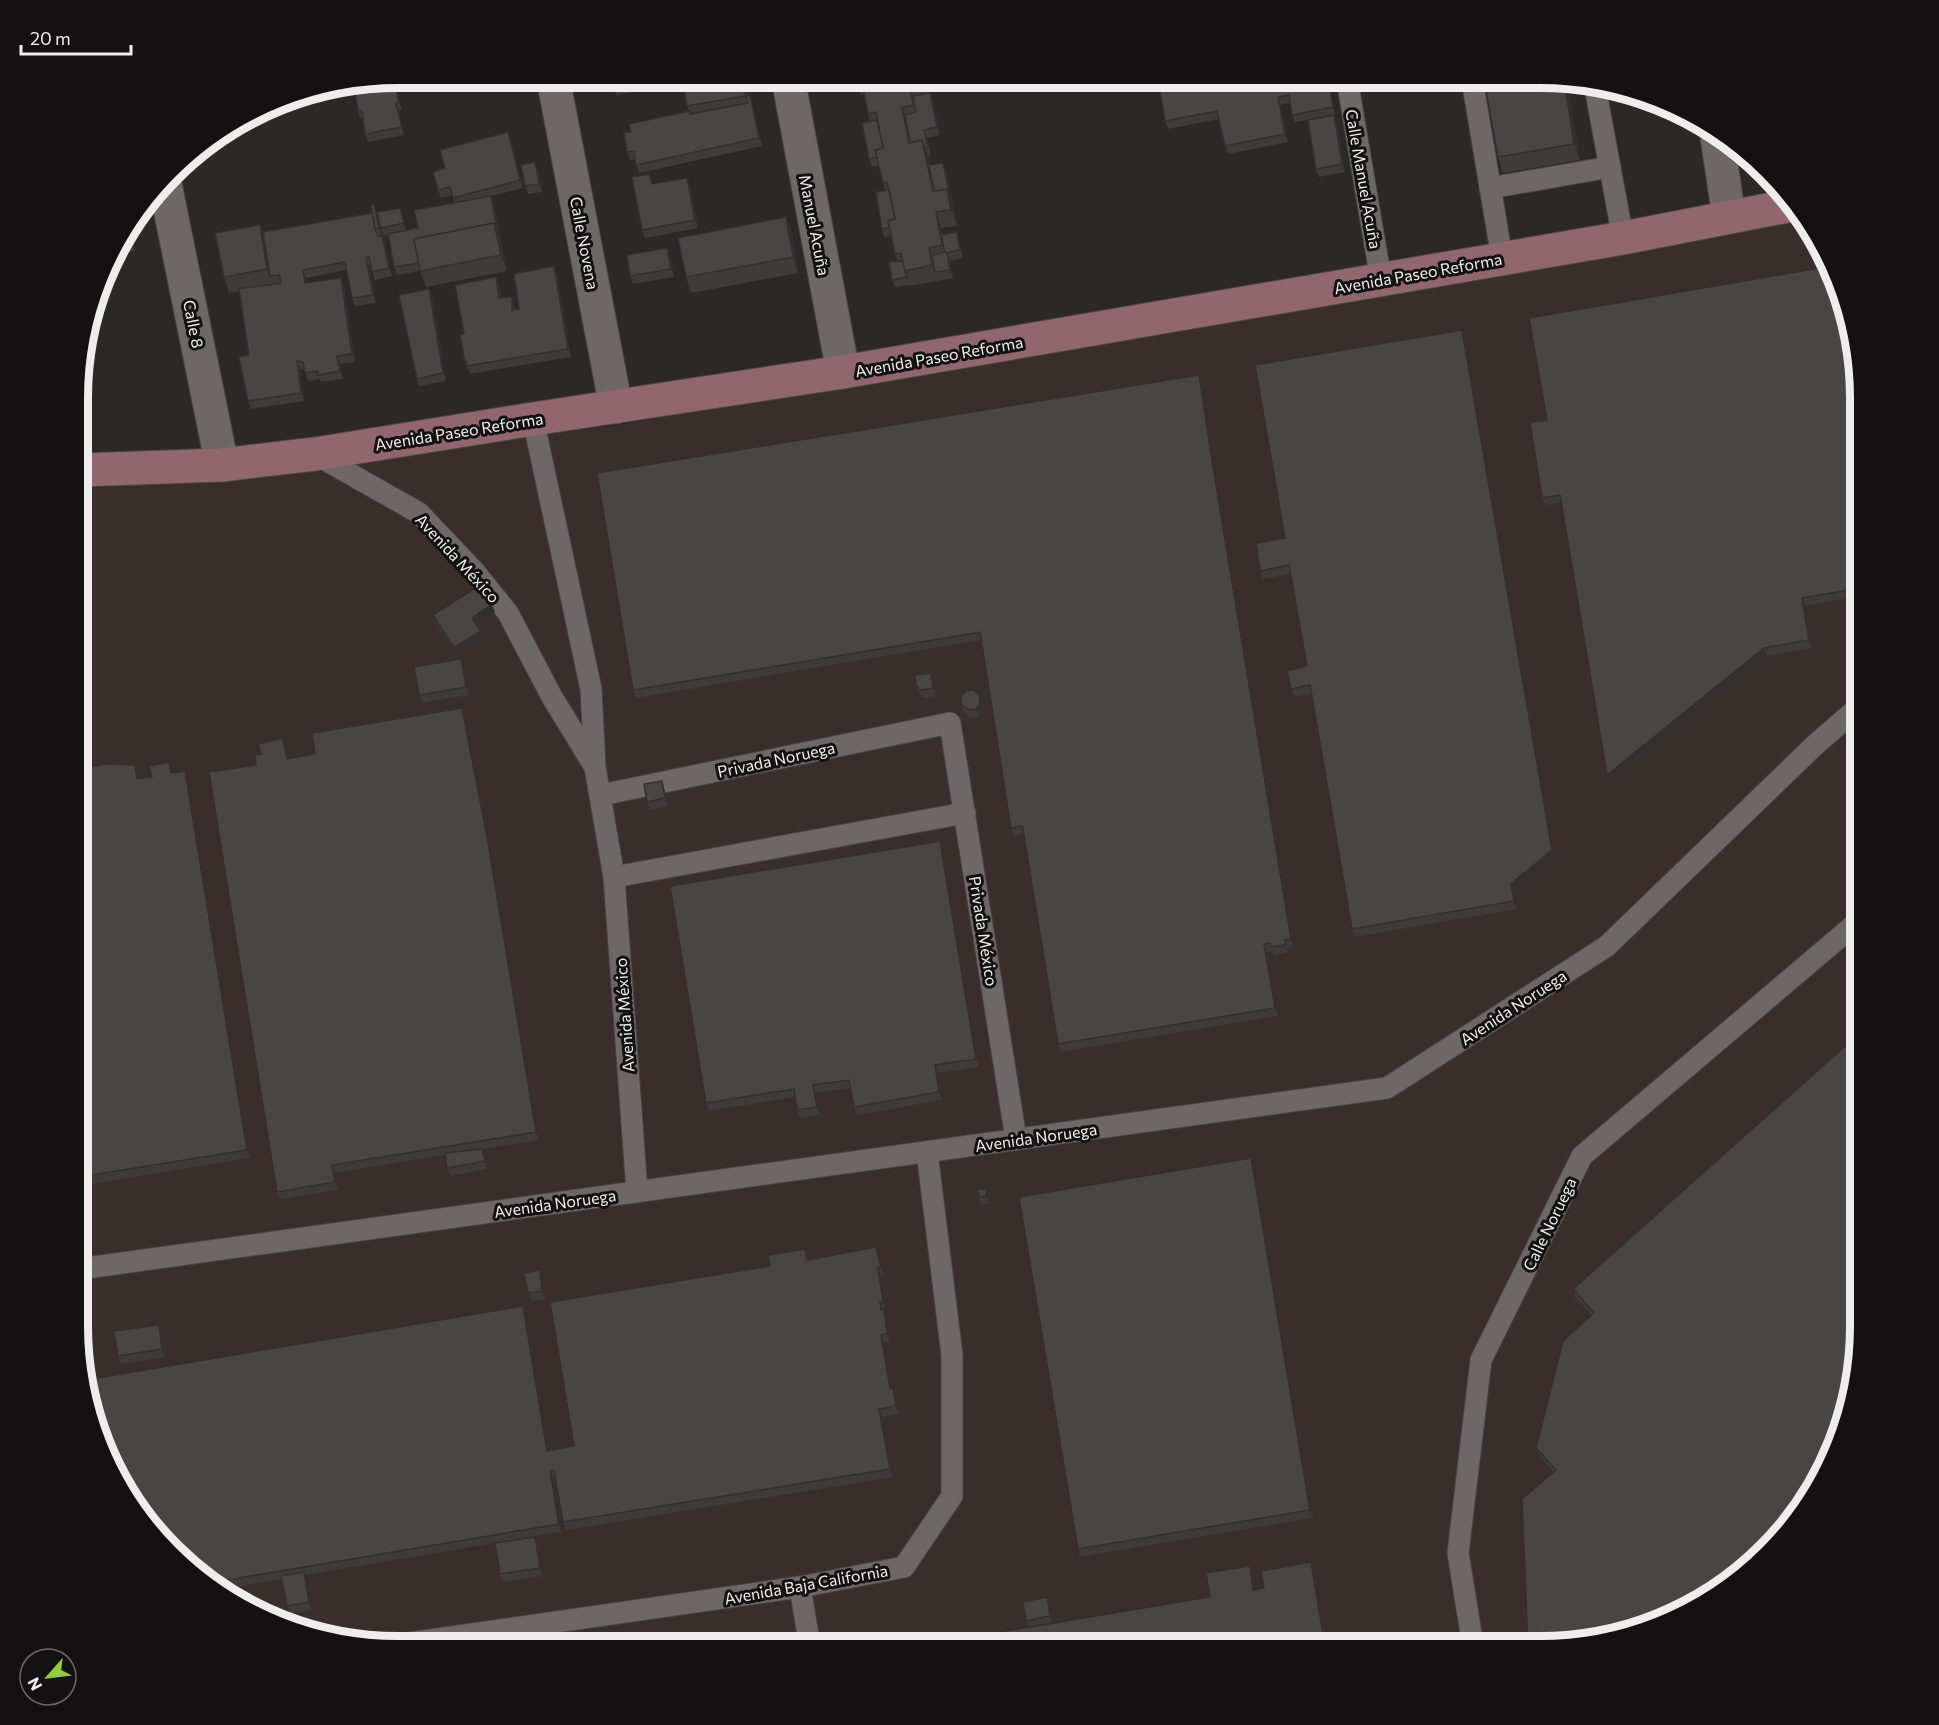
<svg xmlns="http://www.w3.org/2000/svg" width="1939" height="1725" font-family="Commissioner,sans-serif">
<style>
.built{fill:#392e2c}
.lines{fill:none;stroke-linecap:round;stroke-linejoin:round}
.service-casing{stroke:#494545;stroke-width:23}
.minor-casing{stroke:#494545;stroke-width:35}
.tertiary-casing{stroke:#494545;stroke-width:35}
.secondary-casing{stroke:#494545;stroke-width:35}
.service{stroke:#6d6867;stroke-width:21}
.minor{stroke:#6d6867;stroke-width:33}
.tertiary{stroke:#6d6867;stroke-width:33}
.secondary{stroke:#91666f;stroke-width:33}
.wall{fill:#3f3b3a}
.shaded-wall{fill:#33302f}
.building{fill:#494543;stroke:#33302f;stroke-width:1.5}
.labels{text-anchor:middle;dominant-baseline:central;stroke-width:6;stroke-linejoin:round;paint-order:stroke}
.street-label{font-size:16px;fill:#efecec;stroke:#131111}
.rim{fill:none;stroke:#efecec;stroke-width:8}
</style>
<rect width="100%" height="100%" fill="#2c2827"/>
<path class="built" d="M1801 218 1836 275 1860 377 1861 1327 1836 1450 1807 1505 1752 1567 1561 1646 398 1647 335 1641 257 1614 158 1538 102 1449 79 1347 81 483 306 471 540 435 621 425 849 381Z"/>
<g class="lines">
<defs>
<g id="service">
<path d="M1347 79 1381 280"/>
<path d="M1472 79 1502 258"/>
<path d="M1595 87 1623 238"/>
<path d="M1490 188 1610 167"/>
<path d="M533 419 591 689 595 767 614 877 637 1192"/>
<path d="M315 454 419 513 474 571 508 613 552 697 593 764"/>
<path d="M601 795 950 723 1016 1139"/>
<path d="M614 877 965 813"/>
<path d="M79 1269 1387 1088 1607 946 1815 745 1861 705"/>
<path d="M800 1587 810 1647"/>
<path d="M388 1646 800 1587 904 1567 952 1496V1355L927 1152"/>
<path d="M1473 1646 1458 1553 1481 1360 1582 1156 1861 919"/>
</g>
<g id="minor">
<path d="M553 78 616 407"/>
<path d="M788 78 843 372"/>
<path d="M165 184 222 465"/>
</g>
<path id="tertiary" d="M1717 137 1729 217"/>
<path id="secondary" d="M81 470 222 465 315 454 533 419 843 372 1623 238 1793 205"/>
</defs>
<use href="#service" class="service-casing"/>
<use href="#minor" class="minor-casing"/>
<use href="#tertiary" class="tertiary-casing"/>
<use href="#secondary" class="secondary-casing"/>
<use href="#service" class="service"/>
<use href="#minor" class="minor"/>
<use href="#tertiary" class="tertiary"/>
<use href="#secondary" class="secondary"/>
</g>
<g class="wall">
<path d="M398 78H403L394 80 402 110 398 111 404 135 368 142 365 134 363 118H360L358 110 354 85Z"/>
<path d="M611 78H636L639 91 616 95Z"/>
<path d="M682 78H744L748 96 750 95 752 103 762 146 639 173 635 159 630 160 627 152 631 132 689 111 687 106Z"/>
<path d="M929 78 940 135 927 138 931 155 928 156 930 165 943 163 946 171 957 226 941 228 943 235 957 232 959 240 963 258 950 261 953 278 910 286 909 285 895 287 892 280 898 262 895 254 891 236 884 237 882 229 885 190 879 166 872 167 869 159 870 121 868 114 864 94 861 95 858 87Z"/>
<path d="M1158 78 1329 79 1335 115 1295 122 1292 115 1290 103 1281 105 1288 142 1228 154 1225 146 1219 119 1168 129 1165 121Z"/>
<path d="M1562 79 1580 160 1503 173 1498 157Z"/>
<path d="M1610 92 1618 94 1611 95Z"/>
<path d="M1334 115 1337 123 1345 172 1319 177 1316 169Z"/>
<path d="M508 132 523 188 491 196 494 204 507 271 426 287 420 271 397 275 394 267 388 235 384 236 383 234 392 276 375 280 371 266H369L376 303 355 306 352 298 347 270 306 278 307 283 341 278 344 286 355 362 340 364 343 379 321 382 320 379 308 381 304 369H300L304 401 251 409 248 401 249 355 239 291 229 293 224 277 260 225 263 232 372 213 374 205 377 212 400 208 406 231 418 228 454 203 452 195 441 198 438 190 445 168Z"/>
<path d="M538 170 542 192 528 194 525 186Z"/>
<path d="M687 178 690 186 698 228 645 238 642 230 653 184Z"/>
<path d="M786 217 792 233 798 273 691 293 686 277Z"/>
<path d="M131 226 135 251 115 254 121 238Z"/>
<path d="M667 248 670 256 674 277 633 284 630 276Z"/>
<path d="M557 274 571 357 470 374 469 370H468L465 362 464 334 499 285 501 298 514 305 515 310 519 309Z"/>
<path d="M429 289 432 297 446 381 419 386 417 379Z"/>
<path d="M1462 330 1465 338 1555 858 1514 892 1517 909 1355 937 1352 929 1312 693 1294 697 1291 689 1307 666 1291 574 1263 579 1260 571 1285 538Z"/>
<path d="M1199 375 1202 383 1214 469 1294 947 1287 948 1288 952 1274 955 1272 951 1267 952 1278 1016 1061 1052 1058 1044 1023 834 1014 836 1011 828 981 640 636 698 633 690Z"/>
<path d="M1860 377V596L1805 606 1812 648 1767 656 1610 782 1607 775 1561 503 1545 505 1542 498Z"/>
<path d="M495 612 477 624 484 639 457 655 436 623 433 615Z"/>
<path d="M461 659 464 667 469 695 422 703 419 695Z"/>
<path d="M931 673 934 681 936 696 924 698 919 693 916 685Z"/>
<path d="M979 694 982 702 983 712 979 717 971 718 964 712 961 704Z"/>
<path d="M465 716 490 844 539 1140 482 1149 485 1157 487 1169 450 1176 447 1168 445 1155 335 1173 338 1190 280 1199 277 1192 256 765 261 754 283 738 286 746 289 759 315 754Z"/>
<path d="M80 768 138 773 139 779 172 773 187 779 250 1158 79 1186Z"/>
<path d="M664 789 668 806 650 810 647 802Z"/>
<path d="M940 841 943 849 979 1067 938 1073 942 1100 857 1115 854 1107 851 1088 816 1093 820 1115 800 1118 797 1110 795 1097 709 1111 706 1103Z"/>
<path d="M1254 1166 1313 1518 1080 1557 1078 1549Z"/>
<path d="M988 1196 989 1204 981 1205 979 1197Z"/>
<path d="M876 1247 879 1255 884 1275 881 1276 886 1310H884L887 1317 890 1341 884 1343 892 1388H893L896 1396 899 1414 882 1417 893 1477 566 1530 563 1522 556 1478 553 1479 561 1532 522 1538 538 1545 543 1576 503 1582 500 1574 495 1543 305 1575 307 1580 312 1610 290 1614 287 1606 281 1579 224 1589 158 1538 523 1306 526 1314 548 1451 574 1446 770 1266 805 1249 808 1259Z"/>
<path d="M540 1270 543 1278 545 1299 531 1301 528 1293Z"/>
<path d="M1573 1289 1861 1327 1554 1472 1539 1455 1536 1448 1592 1315 1575 1297Z"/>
<path d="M162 1333 165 1357 121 1364 118 1356Z"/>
<path d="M1250 1566 1253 1573 1255 1590 1264 1588 1314 1570 1326 1646 1028 1627 1026 1621 1050 1605 1053 1623 1210 1597Z"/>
</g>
<g class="shaded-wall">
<path d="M742 78H744L750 111 745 96Z"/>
<path d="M926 78H929L940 135 937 127 930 93Z"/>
<path d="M393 79H394L402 110 399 102Z"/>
<path d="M1328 79H1329L1335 115 1333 107Z"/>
<path d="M1564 79 1567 80 1580 160 1574 144Z"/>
<path d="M750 95 752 103 762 146 759 138Z"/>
<path d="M1278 97 1281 105 1288 142 1285 134Z"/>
<path d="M902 107 908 123 912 150 909 143Z"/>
<path d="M1334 115 1337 123 1345 172 1342 164Z"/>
<path d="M924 130 927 138 931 155 928 147Z"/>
<path d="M508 132 511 140 523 188 520 180Z"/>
<path d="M922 140 928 155 937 199 933 191Z"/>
<path d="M535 162 538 170 542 192 539 184Z"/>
<path d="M943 163 946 171 957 226 951 210Z"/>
<path d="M687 178 690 186 698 228 695 220Z"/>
<path d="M491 196 494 204 507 271 501 255 494 223Z"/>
<path d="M374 205 380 220 381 228 383 234 392 276 389 268Z"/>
<path d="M936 212 941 228 948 260 942 245Z"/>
<path d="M786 217 792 233 798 273 793 257Z"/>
<path d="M260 225 266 240 270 276 273 284 267 269Z"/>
<path d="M131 226 135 251 132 243 130 227Z"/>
<path d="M957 232 959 240 963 258 960 250Z"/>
<path d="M667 248 670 256 674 277 671 269Z"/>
<path d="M947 253 950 261 953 278 950 270Z"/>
<path d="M366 258 369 266 376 303 373 295Z"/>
<path d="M554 266 557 274 571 357 568 349Z"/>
<path d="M303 270 306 278 308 291 305 283Z"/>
<path d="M496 277 499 285 502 306 499 298Z"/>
<path d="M341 278 344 286 355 362 352 354Z"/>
<path d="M429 289 432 297 446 381 443 373Z"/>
<path d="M512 297 514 305 515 318 512 310Z"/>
<path d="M1462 330 1465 338 1555 858 1514 892 1517 909 1514 901 1511 884Z"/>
<path d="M337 356 340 364 343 379 340 371Z"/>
<path d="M297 361 300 369 304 401 301 393Z"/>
<path d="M1199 375 1202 383 1214 469 1294 947 1291 939 1212 461Z"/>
<path d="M1802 598 1805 606 1812 648 1809 640Z"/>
<path d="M492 604 495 612 475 625 472 618Z"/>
<path d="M481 631 484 639 457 655 454 648Z"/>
<path d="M1764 648 1767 656 1610 782 1607 775Z"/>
<path d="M461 659 464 667 469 695 466 687Z"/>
<path d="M931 673 934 681 936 696 933 688Z"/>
<path d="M979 694 982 702 983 712 979 717 976 709Z"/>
<path d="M462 708 465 716 490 844 539 1140 536 1132Z"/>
<path d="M283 738 286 746 290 767 287 759Z"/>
<path d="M135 765 138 773 140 787 137 779Z"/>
<path d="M185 771 187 779 250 1158 247 1150Z"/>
<path d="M662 781 664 789 668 806 665 798Z"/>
<path d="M940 841 943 849 979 1067 976 1059Z"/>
<path d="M1264 944 1267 952 1278 1016 1275 1008Z"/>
<path d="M935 1065 938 1073 942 1100 939 1092Z"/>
<path d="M813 1085 816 1093 820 1115 817 1107Z"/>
<path d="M482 1149 485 1157 487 1169Z"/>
<path d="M1251 1158 1254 1166 1313 1518 1310 1510Z"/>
<path d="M332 1165 335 1173 338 1190 335 1182Z"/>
<path d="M986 1189 988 1196 989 1204 986 1196Z"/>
<path d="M876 1247 879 1255 884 1275 881 1267Z"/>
<path d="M878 1268 881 1276 886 1310 883 1302Z"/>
<path d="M540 1270 543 1278 545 1299 542 1291Z"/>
<path d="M523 1306 526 1314 550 1459 547 1451Z"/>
<path d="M884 1309 887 1317 890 1341 887 1333Z"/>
<path d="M159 1325 162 1333 165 1357 162 1349Z"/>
<path d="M881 1335 884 1343 893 1396 890 1388Z"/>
<path d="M893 1388 896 1396 899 1414 896 1406Z"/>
<path d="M879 1409 882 1417 893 1477 890 1469Z"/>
<path d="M550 1471 553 1479 561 1532 559 1524Z"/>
<path d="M535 1537 538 1545 543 1576 540 1568Z"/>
<path d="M1311 1562 1314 1570 1326 1646H1325Z"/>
<path d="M1250 1566 1253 1573 1256 1598 1253 1590Z"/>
<path d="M304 1572 307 1580 312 1610 309 1602Z"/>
<path d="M1047 1597 1050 1605 1053 1624 1050 1616Z"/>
</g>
<g class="building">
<path d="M626 78H635L636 83 627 84Z"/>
<path d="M682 78H742L745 96 687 106Z"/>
<path d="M856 78H861L862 86 858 87Z"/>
<path d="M861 78H926L927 85 910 89 913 105 902 107 909 143 922 140 933 191 947 189 951 210 936 212 942 245 929 248 932 265 904 271 901 253 895 254 888 220 895 219 887 182 883 183 875 150 883 148 876 112 868 114Z"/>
<path d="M1158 78 1328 79 1333 107 1292 115 1289 95 1278 97 1285 134 1225 146 1217 111 1165 121Z"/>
<path d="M393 79 399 102 396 104 402 127 365 134 362 110H358L354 85Z"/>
<path d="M1484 79H1564L1574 144 1498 157Z"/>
<path d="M930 93 937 127 924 130 928 147 925 148 922 140 910 142 905 115 916 112 913 96Z"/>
<path d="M750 95 759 138 636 165 634 151 627 152 624 133 631 132 629 124 690 111V114L748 103 746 96Z"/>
<path d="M1334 115 1342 164 1316 169 1308 120Z"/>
<path d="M877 120 883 148 875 150 877 157 869 159 862 123Z"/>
<path d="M508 132 520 180 453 198 450 187 438 190 433 172 445 168 440 150Z"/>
<path d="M535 162 539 184 525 186 521 165Z"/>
<path d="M943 163 950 196 947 189 934 191 929 165Z"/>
<path d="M649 174 652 184 687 178 695 220 642 230 632 177Z"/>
<path d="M889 190 895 219 888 220 889 228 882 229 876 192Z"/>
<path d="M491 196 497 231 494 223 414 239 419 263 394 267 388 234 418 228 414 210Z"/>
<path d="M371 205H374L379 228 375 229Z"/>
<path d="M400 208 404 223 381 228 377 212Z"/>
<path d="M372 213 375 229 378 236H382L389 268 372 272 369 257 366 258 373 295 352 298 345 262 303 270 305 283 341 278 352 354 337 356 340 371 318 375V371L305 373 303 362 297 361 301 393 248 401 239 357 249 355 239 289 281 283 280 275 270 276 263 232Z"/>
<path d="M786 217 793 257 686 277 678 238Z"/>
<path d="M494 223 501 255 420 271 414 239Z"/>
<path d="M260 225 267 269 224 277 215 233Z"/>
<path d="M130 227 132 243 118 245 121 238Z"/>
<path d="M957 232 960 250 947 253 950 270 935 272 932 255 945 252 941 235Z"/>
<path d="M667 248 671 269 630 276 627 255Z"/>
<path d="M902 261 907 277 892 280 889 262Z"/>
<path d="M554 266 568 349 467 366V362H465L460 335 464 334 455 285 496 277 499 298 512 297V310L519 309 514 274Z"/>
<path d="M1831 266 1836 275 1860 377V588L1802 598 1809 640 1764 648 1607 775 1560 495 1542 498 1530 422 1547 420 1529 318Z"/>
<path d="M429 289 443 373 417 379 399 295Z"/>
<path d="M1462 330 1552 850 1511 884 1514 901 1352 929 1310 685 1291 689 1287 671 1307 666 1289 565 1260 571 1256 543 1285 538 1255 365Z"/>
<path d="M1199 375 1212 461 1291 939 1285 940V945L1271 947 1270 943 1264 944 1275 1008 1058 1044 1023 829 1022 826 1011 828 980 632 633 690 597 473Z"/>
<path d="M480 585 492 604 472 618 481 631 454 648 433 615Z"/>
<path d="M461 659 466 687 419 695 414 667Z"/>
<path d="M931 673 933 688 921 690 916 685 915 675Z"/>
<path d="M973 690 979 694 980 704 976 709 969 710 961 704V697L966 691Z"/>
<path d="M462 708 487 837 536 1132 332 1165 335 1182 277 1192 209 772 256 765 255 755 261 754 258 744 283 738 287 759 315 754 312 733Z"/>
<path d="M169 762 171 773 185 771 247 1150 79 1177 80 768 106 764 135 765 137 779 152 777 149 766Z"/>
<path d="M662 781 665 798 647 802 644 784Z"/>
<path d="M940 841 976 1059 935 1065 939 1092 854 1107 849 1080 813 1085 817 1107 797 1110 794 1089 706 1103 670 886Z"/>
<path d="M1861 1032V1327L1836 1450 1807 1505 1752 1567 1663 1623 1561 1646H1528L1522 1499 1556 1470 1536 1448 1563 1341 1594 1313 1573 1289Z"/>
<path d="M482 1149 485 1161 447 1168 445 1153Z"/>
<path d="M1251 1158 1310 1510 1078 1549 1019 1197Z"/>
<path d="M978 1189H986V1196L979 1197Z"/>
<path d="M876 1247 881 1267 878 1268 883 1302H880L881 1310 884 1309 887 1333 881 1335 890 1388H893L896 1406 879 1409 890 1469 563 1522 554 1470 550 1471 559 1524 215 1582 158 1538 102 1449 86 1380 523 1306 547 1451 574 1446 550 1302 770 1266 768 1255 805 1249 807 1260Z"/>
<path d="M540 1270 542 1291 528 1293 524 1273Z"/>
<path d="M159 1325 162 1349 118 1356 114 1331Z"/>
<path d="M535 1537 540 1568 500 1574 495 1543Z"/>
<path d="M1311 1562 1325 1646 911 1647 1210 1597 1206 1573 1250 1566 1253 1590 1264 1588 1261 1571Z"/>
<path d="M304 1572 309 1602 287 1606 281 1576Z"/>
<path d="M1047 1597 1050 1616 1026 1621 1023 1602Z"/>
</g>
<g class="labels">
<g class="street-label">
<text transform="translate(1364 179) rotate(80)">Calle Manuel Acuña</text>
<text transform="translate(815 225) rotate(79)">Manuel Acuña</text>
<text transform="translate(585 243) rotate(79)">Calle Novena</text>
<text transform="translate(1418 273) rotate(-10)">Avenida Paseo Reforma</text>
<text transform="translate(194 324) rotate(79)">Calle 8</text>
<text transform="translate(939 356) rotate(-10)">Avenida Paseo Reforma</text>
<text transform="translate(459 431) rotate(-9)">Avenida Paseo Reforma</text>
<text transform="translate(458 558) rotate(47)">Avenida México</text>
<text transform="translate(776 759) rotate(-12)">Privada Noruega</text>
<text transform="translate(984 931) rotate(81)">Privada México</text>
<text transform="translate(1513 1007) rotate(-33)">Avenida Noruega</text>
<text transform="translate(624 1015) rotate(-94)">Avenida México</text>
<text transform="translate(1036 1137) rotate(-8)">Avenida Noruega</text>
<text transform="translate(555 1203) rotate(-8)">Avenida Noruega</text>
<text transform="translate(1549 1224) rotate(-64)">Calle Noruega</text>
<text transform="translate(806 1584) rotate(-10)">Avenida Baja California</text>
</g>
</g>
<path d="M0 0H1939V1725H0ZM398 88H1540A310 310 0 0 1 1850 398V1326A310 310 0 0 1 1540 1636H398A310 310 0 0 1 88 1326V398A310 310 0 0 1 398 88Z" fill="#131111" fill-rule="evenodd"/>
<path class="rim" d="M398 88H1540A310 310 0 0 1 1850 398V1326A310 310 0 0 1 1540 1636H398A310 310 0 0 1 88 1326V398A310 310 0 0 1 398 88Z"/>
<g transform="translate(48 1677) rotate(242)"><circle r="28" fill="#131111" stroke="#6b6969" stroke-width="1.5"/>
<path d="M0-4.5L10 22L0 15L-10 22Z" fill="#90cd41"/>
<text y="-9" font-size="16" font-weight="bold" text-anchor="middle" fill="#efecec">N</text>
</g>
<path d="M21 45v9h110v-9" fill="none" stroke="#efecec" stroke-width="3"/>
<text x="30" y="45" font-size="18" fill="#efecec" stroke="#131111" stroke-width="4.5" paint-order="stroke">20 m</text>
</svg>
